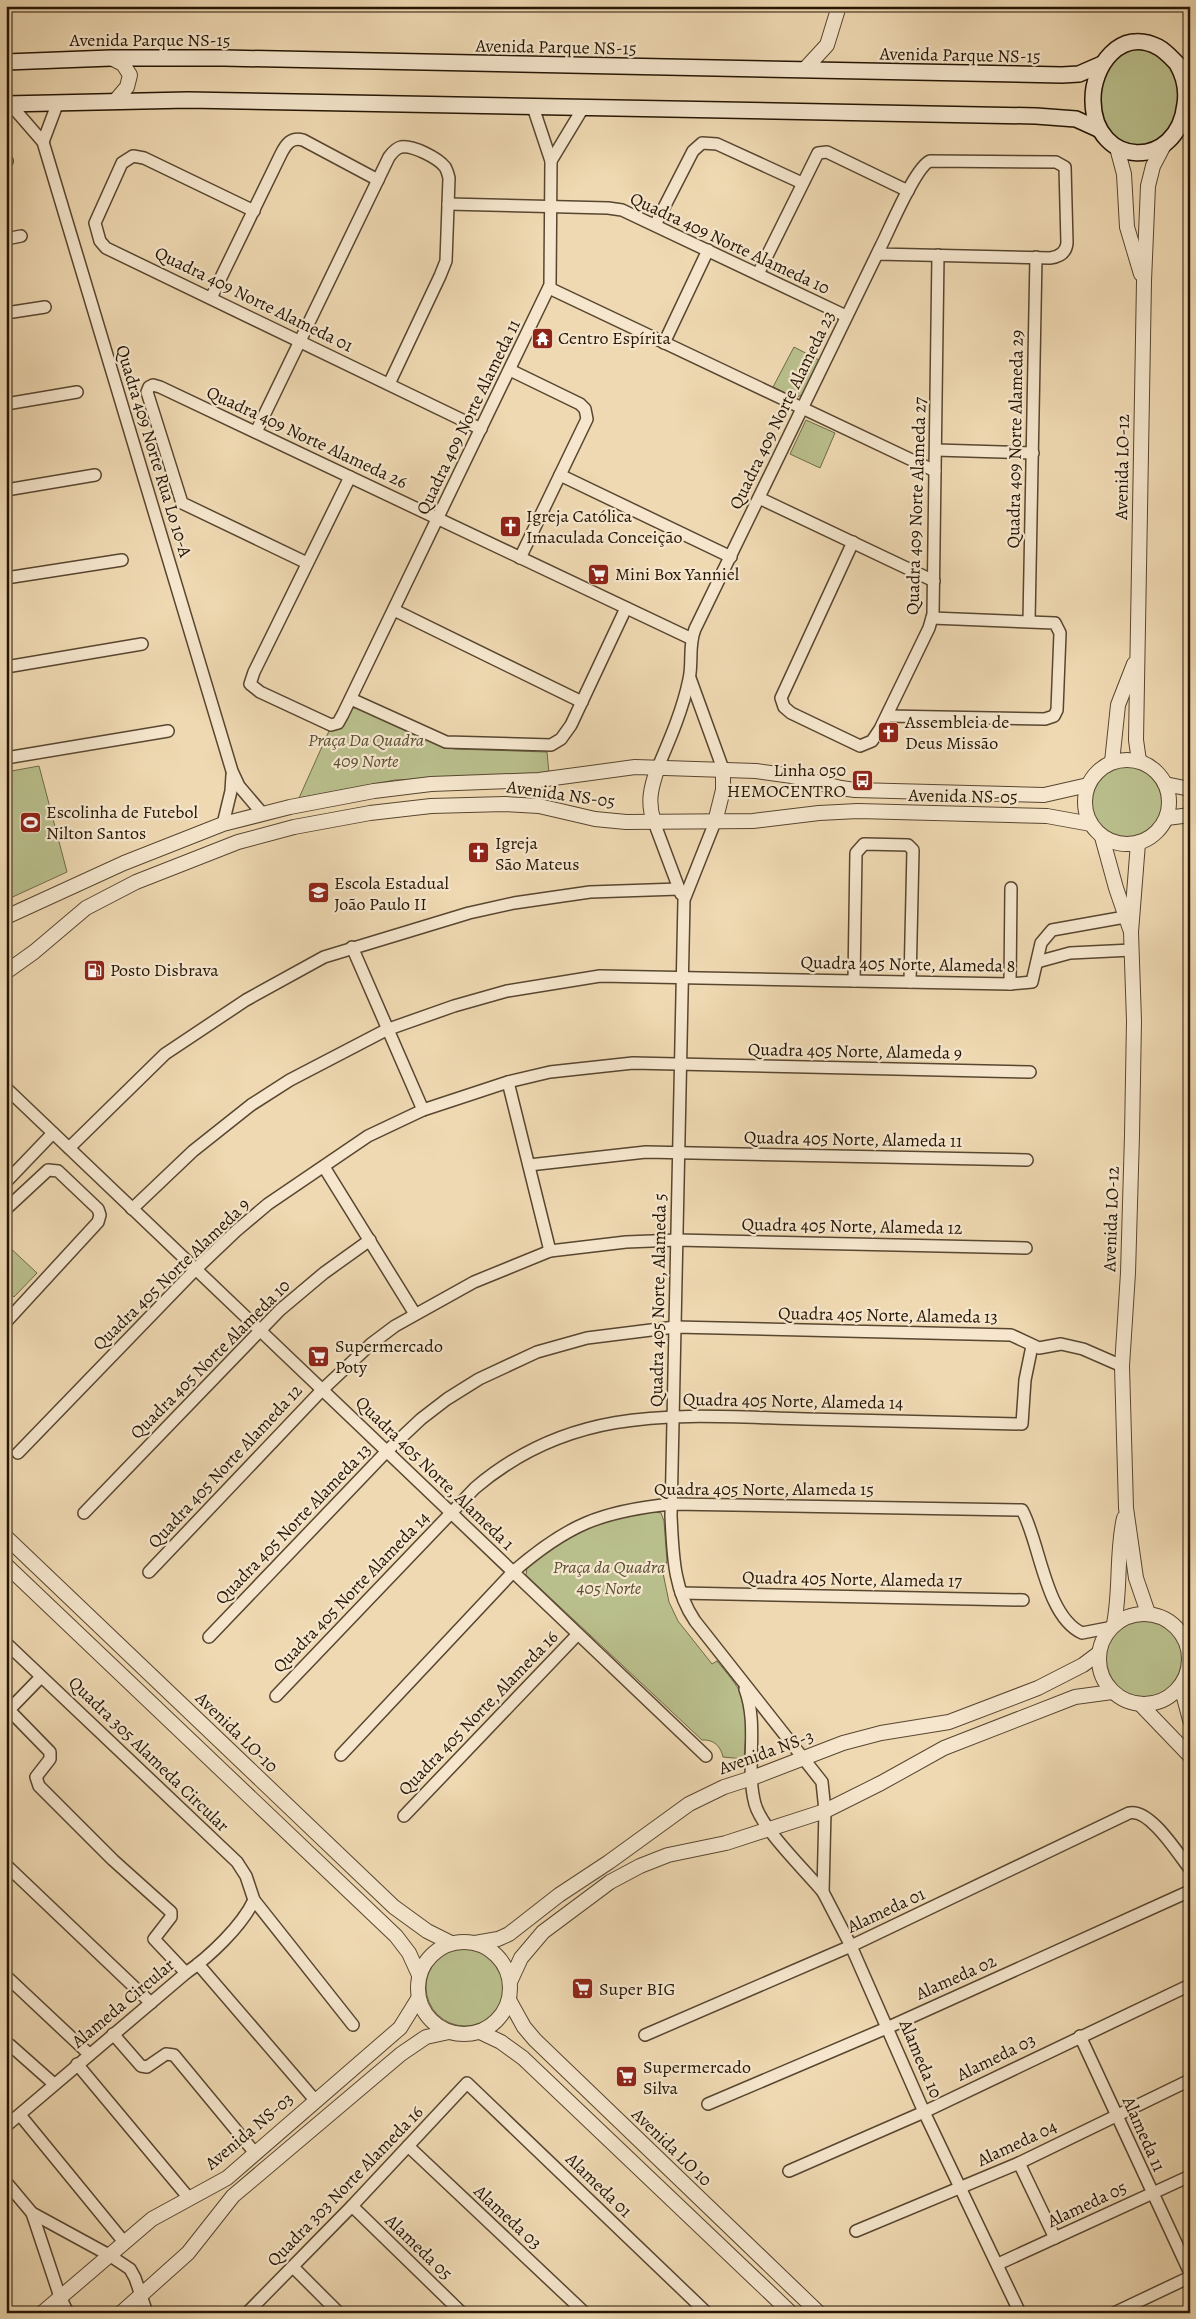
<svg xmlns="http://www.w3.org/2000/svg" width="1196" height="2319" font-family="Alegreya,serif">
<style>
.green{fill:#b9bf8c;stroke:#6f6a48}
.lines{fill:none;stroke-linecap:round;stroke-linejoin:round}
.minor-casing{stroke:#584630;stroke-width:14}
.tertiary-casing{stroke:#584630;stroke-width:16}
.secondary-casing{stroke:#251504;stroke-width:18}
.minor{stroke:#f5e6cd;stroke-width:11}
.tertiary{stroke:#f5e6cd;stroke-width:14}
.secondary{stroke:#f5e6cd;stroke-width:15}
.labels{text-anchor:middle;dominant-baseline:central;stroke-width:4.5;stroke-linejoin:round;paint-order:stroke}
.street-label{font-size:18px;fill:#251504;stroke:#f5e6cd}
.poi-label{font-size:18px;fill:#251504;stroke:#f5e6cd;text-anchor:start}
.park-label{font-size:18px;font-style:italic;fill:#595034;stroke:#f5e6cd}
</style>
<rect width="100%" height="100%" fill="#efd9b2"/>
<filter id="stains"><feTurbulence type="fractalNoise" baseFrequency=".004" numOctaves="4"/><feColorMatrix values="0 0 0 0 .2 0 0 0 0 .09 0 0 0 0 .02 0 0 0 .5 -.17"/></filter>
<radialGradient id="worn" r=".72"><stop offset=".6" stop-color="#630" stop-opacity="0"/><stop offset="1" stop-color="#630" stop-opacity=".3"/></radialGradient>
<g class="green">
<path d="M1131 49C1170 49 1186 77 1175 114 1174 119 1173 128 1169 132 1156 146 1129 152 1114 138 1110 134 1107 126 1104 121 1099 114 1100 108 1101 99 1101 71 1103 61 1131 49Z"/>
<path d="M794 347 819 360 803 394 796 398 773 387Z"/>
<path d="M806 420 835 433 820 468 790 454Z"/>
<path d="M352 708H357L445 747 455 749 547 752 549 773 395 780 299 798 329 731 340 728Z"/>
<circle cx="1127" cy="802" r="38"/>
<path d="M39 766 67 872 6 900V772Z"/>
<path d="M6 1244 37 1273 14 1297 6 1289Z"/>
<path d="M656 1512 661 1513 664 1521 667 1561 663 1573 669 1602 678 1621 712 1664 717 1661C726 1672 736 1683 742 1696 750 1714 745 1739 744 1759L723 1757C721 1747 714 1739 702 1740L526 1575 527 1567C539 1558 551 1547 564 1539 591 1521 625 1515 656 1512Z"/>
<circle cx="1145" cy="1659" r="41"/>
<circle cx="465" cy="1987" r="39"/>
</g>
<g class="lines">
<defs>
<g id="minor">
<path d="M10 104 43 142 232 771 239 786 262 813"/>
<path d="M43 142 58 102"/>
<path d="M6 161H7"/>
<path d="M551 161 583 108"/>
<path d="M448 204 608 208 622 210 846 316"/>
<path d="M254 211 144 158 133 156 122 163 95 223 100 241 106 248 481 429"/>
<path d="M655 225 693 151 702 143 717 144 802 183"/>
<path d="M6 239 21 236"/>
<path d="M758 274 818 153 827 152 908 191"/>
<path d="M549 288 935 471"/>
<path d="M211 298 281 154C286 144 291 137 303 140L378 180"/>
<path d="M6 313 45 307"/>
<path d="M664 343 708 250"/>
<path d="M510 370 580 404 585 409 587 419 520 558"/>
<path d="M6 404 77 392"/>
<path d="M256 432 389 157C392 153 396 148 401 147 413 145 438 158 445 167 447 170 448 174 449 178L446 261 440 276 389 384"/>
<path d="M936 450 1033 453"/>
<path d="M560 475 731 557"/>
<path d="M350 477 254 672 250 684 260 692 331 725 338 723 343 714 550 285 551 161 533 107"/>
<path d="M6 490 95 475"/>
<path d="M759 498 934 581"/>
<path d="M853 542 781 698 784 707 791 713 860 746 872 741 880 729 929 628 933 614 938 255"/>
<path d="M307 563 182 503 147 392 149 387 153 385 160 387 692 639"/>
<path d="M6 578 122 560"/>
<path d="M394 610 582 702"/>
<path d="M1029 621 1036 257"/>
<path d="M6 667 142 644"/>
<path d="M690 678 723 769"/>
<path d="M351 699 446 742 551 745 561 739 571 725 626 608"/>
<path d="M887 716 1045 719 1054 716 1057 710 1060 633 1055 623 932 618"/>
<path d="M6 758 168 731"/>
<path d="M658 767C670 739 683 709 689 679 693 662 688 646 695 629 757 502 819 375 880 248 889 231 915 167 930 161L1056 162 1065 167 1067 243C1066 253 1059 257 1050 258L877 254"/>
<path d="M654 822 681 894"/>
<path d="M715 822 684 900 671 1516C673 1553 673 1589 695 1621L822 1782 825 1811 823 1892 851 1946 924 2112 1020 2313"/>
<path d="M223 824 231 791 232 775"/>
<path d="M352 947 423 1110"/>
<path d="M1037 962 1070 953 1132 950"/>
<path d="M854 981 856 853 864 844 908 845 913 850 910 982"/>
<path d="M1010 984 1011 888"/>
<path d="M508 1082 550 1251"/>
<path d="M6 1088 706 1756"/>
<path d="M69 1148 165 1054 246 1000 324 957 469 913 514 903 590 892 679 889"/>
<path d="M529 1165 646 1152 1027 1160"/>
<path d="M324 1167 415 1314"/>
<path d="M6 1182 53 1133"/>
<path d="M6 1209 48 1170 58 1171 98 1209 100 1215 98 1222 6 1322"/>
<path d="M132 1209 193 1151 251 1105 290 1080 386 1030 454 1006 507 991 600 976 1010 984 1032 982 1041 943 1052 930 1125 917"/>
<path d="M18 1453 196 1269 236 1231 268 1204 368 1136 423 1110 508 1082 550 1072 633 1063 1030 1072"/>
<path d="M84 1513 280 1310 324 1273 370 1240"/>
<path d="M149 1572 322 1390 371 1344 395 1326 474 1282 550 1251 626 1242 677 1240 1026 1248"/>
<path d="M681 1593 1023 1600"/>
<path d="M209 1637 387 1451 421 1419 447 1399 479 1379 537 1352 587 1338 675 1327 1011 1335 1039 1348 1061 1344 1083 1349 1122 1366"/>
<path d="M6 1643 237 1862 246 1876 254 1900 353 2025"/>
<path d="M745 1689C759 1727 745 1766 755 1804 762 1829 805 1870 823 1892"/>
<path d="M276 1696 475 1488C576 1402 683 1416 806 1419 878 1421 950 1422 1022 1424L1025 1380 1032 1346"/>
<path d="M9 1710 50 1752V1759L36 1777 39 1786 113 1860 171 1912V1917L154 1939 186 1973"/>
<path d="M6 1713 41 1677"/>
<path d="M341 1755 513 1572C567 1525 601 1511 672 1504L1022 1510C1040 1542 1045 1616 1082 1633L1113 1627"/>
<path d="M404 1816 578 1634"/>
<path d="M6 1865 151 2003"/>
<path d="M198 1964 315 2100"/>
<path d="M6 1976 89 2054"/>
<path d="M113 2034 141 2066 147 2067 166 2054 174 2055 255 2153"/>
<path d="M645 2035 851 1946 1129 1813C1150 1808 1178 1854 1190 1869"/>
<path d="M1080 2036 1190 2273"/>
<path d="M6 2045H10L54 2084"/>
<path d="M77 2064 188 2197"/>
<path d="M708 2104 889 2027 1190 1891"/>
<path d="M20 2115 124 2242"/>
<path d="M6 2126 186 1973C209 1957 242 1926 254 1900"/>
<path d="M408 2146 585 2313"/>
<path d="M1019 2163 1055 2238"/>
<path d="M789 2171 924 2112 1190 1985"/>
<path d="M6 2182 32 2213 109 2255 130 2269 135 2278 147 2313"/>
<path d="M352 2206 462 2313"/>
<path d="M32 2213 60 2297 68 2313"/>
<path d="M856 2231 1019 2163 1190 2080"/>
<path d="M998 2264 1190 2176"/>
<path d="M293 2267 339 2313"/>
<path d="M6 2312 7 2313"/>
<path d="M247 2313 352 2206 467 2083 707 2313"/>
<path d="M1114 2313 1190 2277"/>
</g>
<g id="tertiary">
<path d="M111 58 123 64 130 75 127 87 116 100"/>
<path d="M804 70 827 45 839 6"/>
<path d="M1117 148 1124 174 1127 227 1141 274"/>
<circle cx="1127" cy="802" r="42"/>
<path d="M1139 761 1136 740 1144 281 1148 186 1153 166 1164 145"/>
<path d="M1112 762 1118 705 1134 664"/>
<path d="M1165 784 1190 789"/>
<path d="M1167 818 1190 815"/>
<path d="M654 822C647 802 651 787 658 767"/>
<path d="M715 822 723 790V769"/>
<path d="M1102 837 1116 888 1130 929"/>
<path d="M1138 843 1131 932 1134 1021 1132 1135 1128 1273 1122 1366 1126 1508 1136 1578 1148 1613"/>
<path d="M6 917 124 863 223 824 290 807 374 791 431 784 539 780 635 767 756 771 792 776 841 788 855 790 1044 795 1088 785"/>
<path d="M6 972 34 952 86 908 136 882 238 842 294 827 370 813 431 806 505 804 539 806 595 819 626 822 753 821 819 813 858 811 1047 816 1091 824"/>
<path d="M6 1537 394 1907 427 1931 451 1943"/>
<path d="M6 1565 396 1936 409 1953 419 1975"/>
<circle cx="1144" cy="1659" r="45"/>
<path d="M1114 1624C1121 1588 1116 1553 1124 1518"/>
<path d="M1181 1686 1190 1720"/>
<path d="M1140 1704 1190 1756"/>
<circle cx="464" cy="1988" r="46"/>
<path d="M475 1943 498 1939 509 1934 559 1895 609 1862 689 1804 724 1787 752 1778 843 1743 881 1733 949 1722 1038 1688 1083 1665 1099 1653"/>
<path d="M510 1982 521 1958 543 1932 610 1882 640 1866 668 1855 726 1843 825 1811 881 1783 944 1748 1075 1697 1112 1692"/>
<path d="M509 2000 524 2027 535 2040 819 2313"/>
<path d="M480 2032 501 2042 523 2058 791 2313"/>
<path d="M42 2313 152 2219 227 2178 400 2028 418 1999"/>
<path d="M121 2313 188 2253 233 2196 401 2054 426 2037 449 2032"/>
</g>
<g id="secondary">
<path d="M6 62 111 58H224L1062 75 1079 74 1102 64"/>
<path d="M1177 64C1184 76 1187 91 1185 104 1178 171 1094 168 1093 101 1092 67 1120 27 1158 47 1171 54 1177 67 1190 74"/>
<path d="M6 104 188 100 1036 116 1076 119 1098 129"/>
</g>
</defs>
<use href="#minor" class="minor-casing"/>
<use href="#tertiary" class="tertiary-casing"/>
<use href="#secondary" class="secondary-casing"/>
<use href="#minor" class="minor"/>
<use href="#tertiary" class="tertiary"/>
<use href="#secondary" class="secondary"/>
</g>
<defs>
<symbol id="temple-square" viewBox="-11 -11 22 22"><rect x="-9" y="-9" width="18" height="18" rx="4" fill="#8f2418" stroke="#f5e6cd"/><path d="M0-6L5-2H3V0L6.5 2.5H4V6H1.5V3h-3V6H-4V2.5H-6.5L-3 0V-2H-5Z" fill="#fff"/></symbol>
<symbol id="church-square" viewBox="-11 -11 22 22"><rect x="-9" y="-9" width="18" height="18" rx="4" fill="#8f2418" stroke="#f5e6cd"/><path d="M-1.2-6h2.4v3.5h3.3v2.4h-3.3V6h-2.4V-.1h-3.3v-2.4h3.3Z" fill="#fff"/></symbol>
<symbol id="supermarket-square" viewBox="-11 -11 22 22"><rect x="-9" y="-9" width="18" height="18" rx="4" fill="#8f2418" stroke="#f5e6cd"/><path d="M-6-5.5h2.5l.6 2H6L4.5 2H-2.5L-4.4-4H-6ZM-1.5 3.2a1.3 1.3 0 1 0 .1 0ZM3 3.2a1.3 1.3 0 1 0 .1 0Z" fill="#fff"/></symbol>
<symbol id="bus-square" viewBox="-11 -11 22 22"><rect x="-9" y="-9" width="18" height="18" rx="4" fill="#8f2418" stroke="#f5e6cd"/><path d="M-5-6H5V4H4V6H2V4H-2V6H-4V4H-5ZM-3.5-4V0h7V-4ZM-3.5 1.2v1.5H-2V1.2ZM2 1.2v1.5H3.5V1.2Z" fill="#fff"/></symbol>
<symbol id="stadium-square" viewBox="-11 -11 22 22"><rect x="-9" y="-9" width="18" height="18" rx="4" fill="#8f2418" stroke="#f5e6cd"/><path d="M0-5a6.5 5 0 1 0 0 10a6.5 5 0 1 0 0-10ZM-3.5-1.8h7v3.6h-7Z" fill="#fff"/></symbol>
<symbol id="school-square" viewBox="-11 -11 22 22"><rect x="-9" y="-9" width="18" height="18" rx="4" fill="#8f2418" stroke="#f5e6cd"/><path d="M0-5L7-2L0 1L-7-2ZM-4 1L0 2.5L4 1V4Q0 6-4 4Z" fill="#fff"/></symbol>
<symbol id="fuel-square" viewBox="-11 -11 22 22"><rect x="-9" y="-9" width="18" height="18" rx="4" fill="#8f2418" stroke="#f5e6cd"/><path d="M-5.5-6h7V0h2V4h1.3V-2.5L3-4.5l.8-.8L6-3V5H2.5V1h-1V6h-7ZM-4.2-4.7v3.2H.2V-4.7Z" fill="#fff"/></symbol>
</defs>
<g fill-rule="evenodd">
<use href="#temple-square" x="530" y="326" width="25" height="25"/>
<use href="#church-square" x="498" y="514" width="25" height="25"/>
<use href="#supermarket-square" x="586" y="562" width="25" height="25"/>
<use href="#church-square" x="876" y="720" width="25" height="25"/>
<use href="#bus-square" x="850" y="768" width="25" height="25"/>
<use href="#stadium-square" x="18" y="810" width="25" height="25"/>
<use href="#church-square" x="466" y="840" width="25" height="25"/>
<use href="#school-square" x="306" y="880" width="25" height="25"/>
<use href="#fuel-square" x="82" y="958" width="25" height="25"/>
<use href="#supermarket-square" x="306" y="1344" width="25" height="25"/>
<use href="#supermarket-square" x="570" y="1976" width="25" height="25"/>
<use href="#supermarket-square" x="614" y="2064" width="25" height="25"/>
</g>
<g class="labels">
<g class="street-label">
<text x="150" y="40">Avenida Parque NS-15</text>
<text transform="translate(556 47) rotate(1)">Avenida Parque NS-15</text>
<text transform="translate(960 55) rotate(1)">Avenida Parque NS-15</text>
<text transform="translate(730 243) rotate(25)">Quadra 409 Norte Alameda 10</text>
<text transform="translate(254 299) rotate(26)">Quadra 409 Norte Alameda 01</text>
<text transform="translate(782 410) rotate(-64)">Quadra 409 Norte Alameda 23</text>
<text transform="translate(468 417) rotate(-64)">Quadra 409 Norte Alameda 11</text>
<text transform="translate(307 437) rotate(25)">Quadra 409 Norte Alameda 26</text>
<text transform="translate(1015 439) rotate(-89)">Quadra 409 Norte Alameda 29</text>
<text transform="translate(154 451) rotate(73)">Quadra 409 Norte Rua Lo 10-A</text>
<text transform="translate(1122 467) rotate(-89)">Avenida LO-12</text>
<text transform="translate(916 506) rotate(-88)">Quadra 409 Norte Alameda 27</text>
<text transform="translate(561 794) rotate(8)">Avenida NS-05</text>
<text transform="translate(963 796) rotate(1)">Avenida NS-05</text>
<text transform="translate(908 964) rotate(1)">Quadra 405 Norte, Alameda 8</text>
<text transform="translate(855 1051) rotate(1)">Quadra 405 Norte, Alameda 9</text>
<text transform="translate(853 1139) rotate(1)">Quadra 405 Norte, Alameda 11</text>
<text transform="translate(1111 1219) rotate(-88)">Avenida LO-12</text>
<text transform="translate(852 1226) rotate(1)">Quadra 405 Norte, Alameda 12</text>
<text transform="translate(171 1274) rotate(-44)">Quadra 405 Norte Alameda 9</text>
<text transform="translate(658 1300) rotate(-89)">Quadra 405 Norte, Alameda 5</text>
<text transform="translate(888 1315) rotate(1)">Quadra 405 Norte, Alameda 13</text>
<text transform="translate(210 1359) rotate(-45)">Quadra 405 Norte Alameda 10</text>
<text transform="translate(793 1401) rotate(1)">Quadra 405 Norte, Alameda 14</text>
<text transform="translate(225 1466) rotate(-47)">Quadra 405 Norte Alameda 12</text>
<text transform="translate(435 1473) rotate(44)">Quadra 405 Norte, Alameda 1</text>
<text x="764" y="1489">Quadra 405 Norte, Alameda 15</text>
<text transform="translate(293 1524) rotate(-46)">Quadra 405 Norte Alameda 13</text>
<text transform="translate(852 1579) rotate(1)">Quadra 405 Norte, Alameda 17</text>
<text transform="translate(351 1592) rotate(-46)">Quadra 405 Norte Alameda 14</text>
<text transform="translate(478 1713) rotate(-46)">Quadra 405 Norte, Alameda 16</text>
<text transform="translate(237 1732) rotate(44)">Avenida LO-10</text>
<text transform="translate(766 1752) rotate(-20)">Avenida NS-3</text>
<text transform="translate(149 1754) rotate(44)">Quadra 305 Alameda Circular</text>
<text transform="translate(886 1910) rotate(-25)">Alameda 01</text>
<text transform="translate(956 1977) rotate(-24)">Alameda 02</text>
<text transform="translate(123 2003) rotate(-40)">Alameda Circular</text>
<text transform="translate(996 2057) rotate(-26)">Alameda 03</text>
<text transform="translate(921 2059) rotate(67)">Alameda 10</text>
<text transform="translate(249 2131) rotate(-40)">Avenida NS-03</text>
<text transform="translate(1144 2134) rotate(66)">Alameda 11</text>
<text transform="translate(1017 2143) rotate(-25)">Alameda 04</text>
<text transform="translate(672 2147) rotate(44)">Avenida LO 10</text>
<text transform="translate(599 2185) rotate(44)">Alameda 01</text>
<text transform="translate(345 2186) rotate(-46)">Quadra 303 Norte Alameda 16</text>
<text transform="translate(1087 2204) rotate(-25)">Alameda 05</text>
<text transform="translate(508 2217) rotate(43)">Alameda 03</text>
<text transform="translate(419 2247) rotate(44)">Alameda 05</text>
</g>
<g class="poi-label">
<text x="558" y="338">Centro Espírita</text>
<text x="526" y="516">Igreja Católica<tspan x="526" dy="21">Imaculada Conceição</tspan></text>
<text x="615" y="574">Mini Box Yanniel</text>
<text x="905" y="722">Assembleia de<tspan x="905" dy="21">Deus Missão</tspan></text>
<text x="846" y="770" text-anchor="end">Linha 050<tspan x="846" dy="21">HEMOCENTRO</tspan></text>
<text x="46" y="812">Escolinha de Futebol<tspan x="46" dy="21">Nilton Santos</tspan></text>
<text x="495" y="843">Igreja<tspan x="495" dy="21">São Mateus</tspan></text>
<text x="334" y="883">Escola Estadual<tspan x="334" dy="21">João Paulo II</tspan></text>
<text x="110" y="970">Posto Disbrava</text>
<text x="335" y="1346">Supermercado<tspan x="335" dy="21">Poty</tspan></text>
<text x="599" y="1989">Super BIG</text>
<text x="643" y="2067">Supermercado<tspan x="643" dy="21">Silva</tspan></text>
</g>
<g class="park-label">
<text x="366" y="740">Praça Da Quadra<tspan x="366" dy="21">409 Norte</tspan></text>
<text x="609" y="1567">Praça da Quadra<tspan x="609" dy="21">405 Norte</tspan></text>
</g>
</g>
<rect width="1196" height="2319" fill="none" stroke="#efd9b2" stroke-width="25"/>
<rect x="8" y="8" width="1181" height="2304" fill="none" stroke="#251504" stroke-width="2.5"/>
<rect x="12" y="12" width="1171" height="2294" fill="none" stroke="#251504"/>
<rect width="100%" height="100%" filter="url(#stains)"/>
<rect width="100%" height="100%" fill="url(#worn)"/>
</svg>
